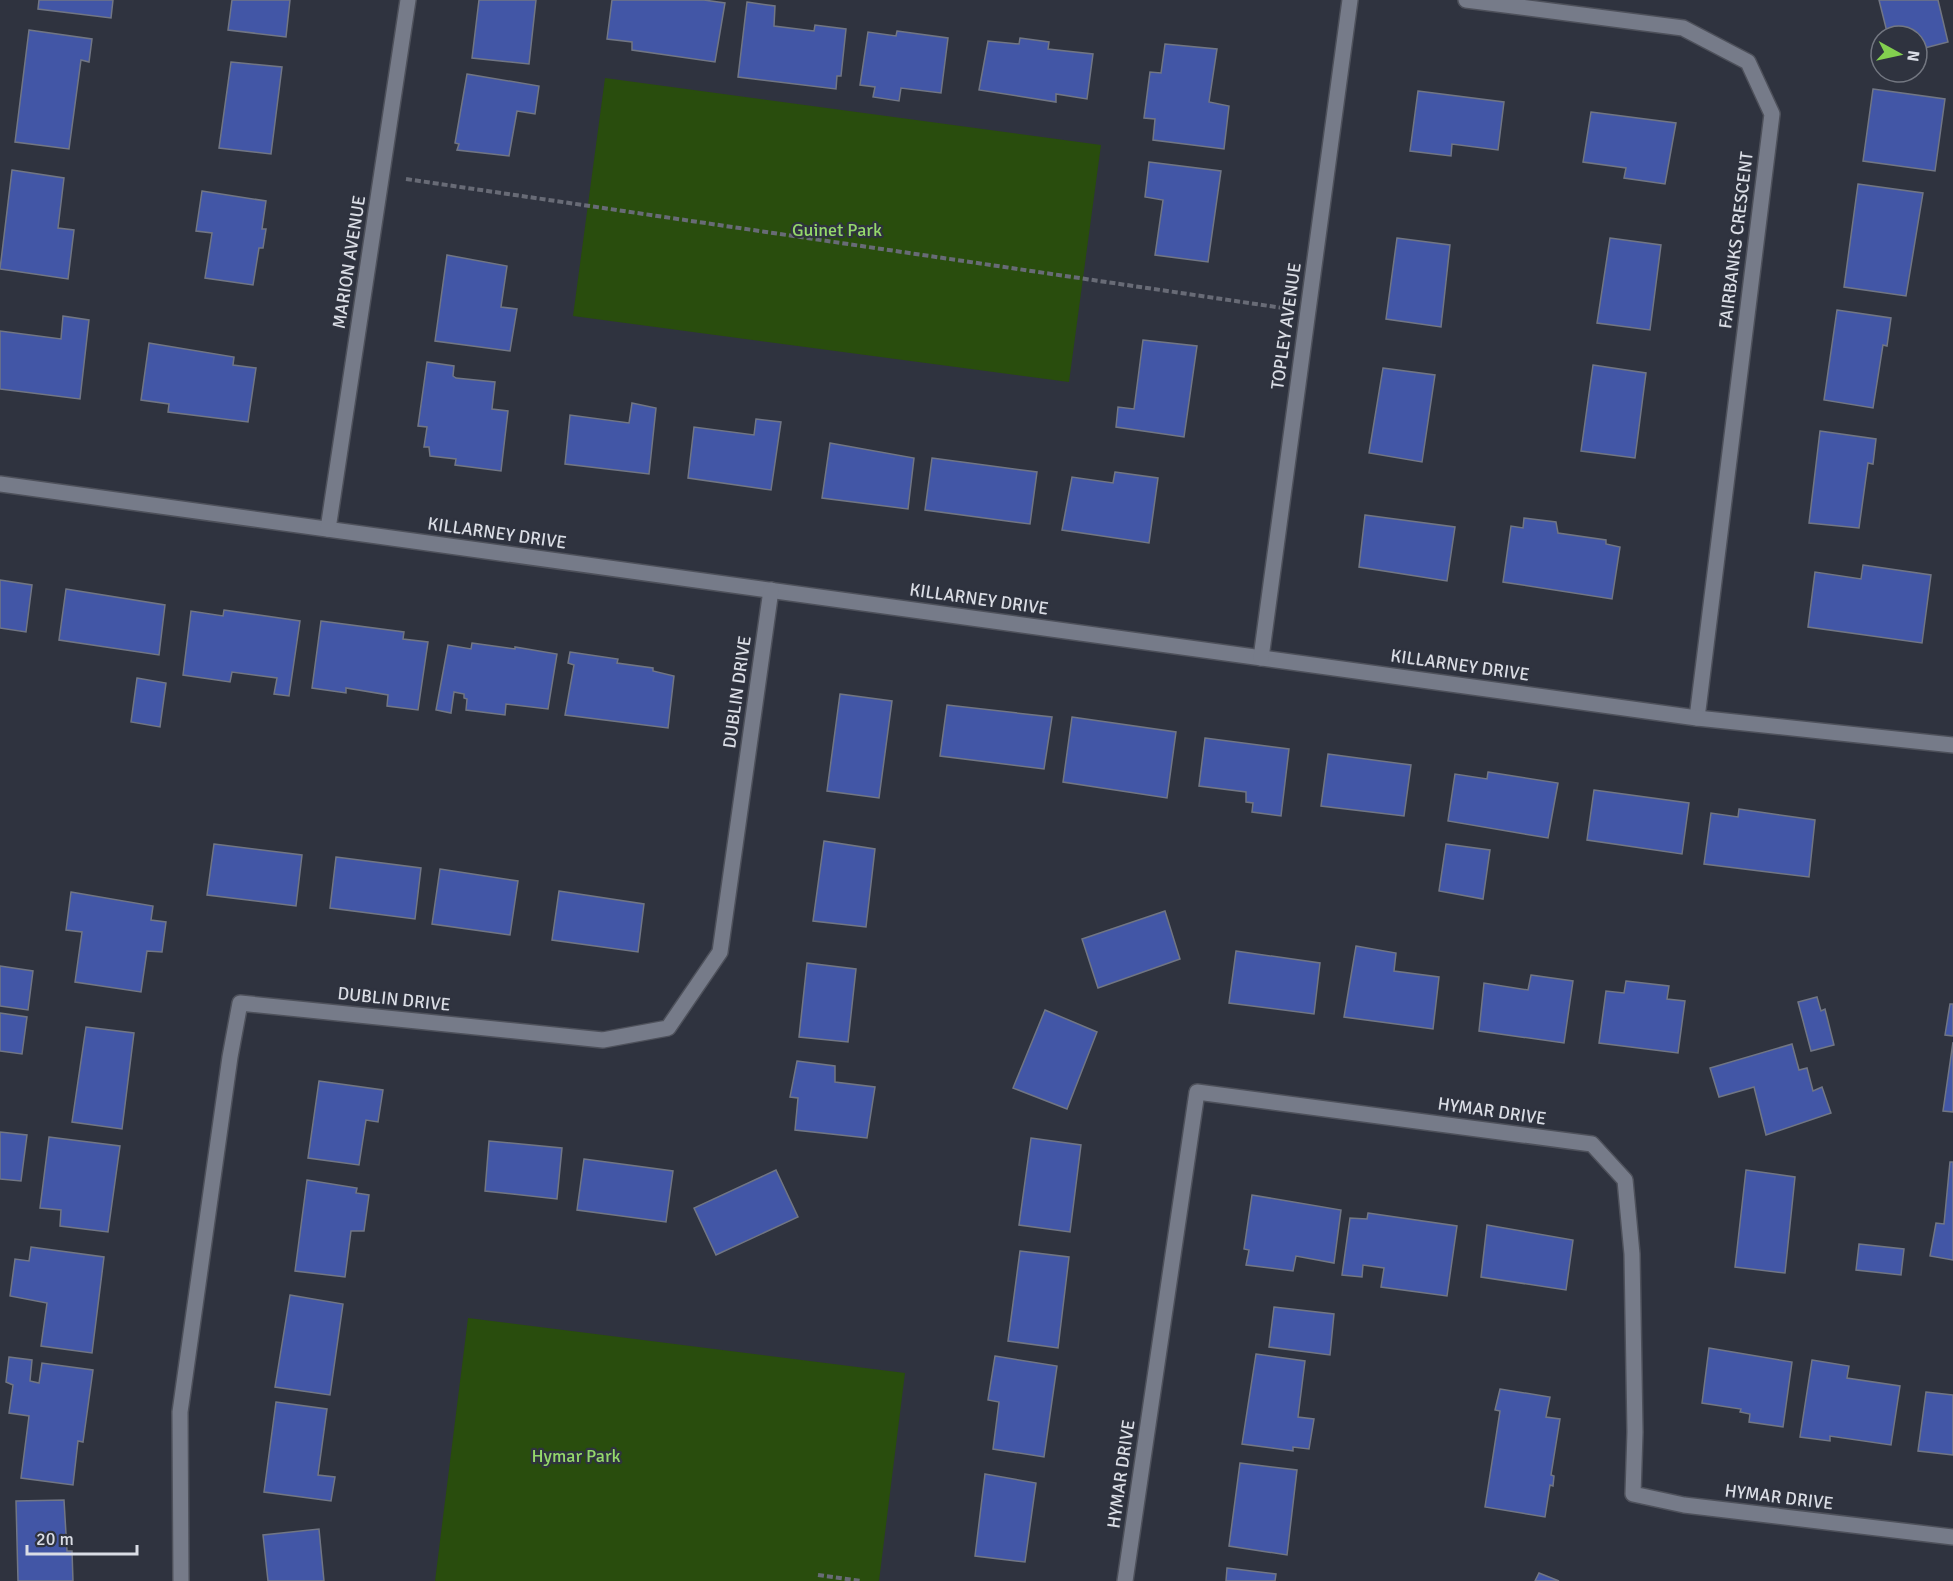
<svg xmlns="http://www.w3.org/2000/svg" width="1953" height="1581" font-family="Signika,sans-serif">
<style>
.green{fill:#294d0d}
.building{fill:#4256a6;stroke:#717684;stroke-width:1.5}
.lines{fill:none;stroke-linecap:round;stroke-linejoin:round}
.minor-casing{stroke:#4e515b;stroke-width:18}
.path{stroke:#686b76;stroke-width:4;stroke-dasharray:6 3;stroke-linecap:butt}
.minor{stroke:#767b89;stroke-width:15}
.labels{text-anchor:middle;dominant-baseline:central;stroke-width:4.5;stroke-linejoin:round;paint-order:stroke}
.park-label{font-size:18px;fill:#95d96b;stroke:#2f333f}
.street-label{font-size:18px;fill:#dadde5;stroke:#2f333f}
</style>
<rect width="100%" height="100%" fill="#2f333f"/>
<g class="green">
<path d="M605 78 1101 145 1069 382 573 316Z"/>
<path d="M468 1318 905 1373 879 1581H435Z"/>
</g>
<g class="building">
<path d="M39 0H113L111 18 38 9Z"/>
<path d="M232 0H290L286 37 228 30Z"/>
<path d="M479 0H536L529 64 472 58Z"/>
<path d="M612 0H704L725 3 715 62 632 50V42L607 39Z"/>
<path d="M1879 0H1938L1948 42 1917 50V36H1888Z"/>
<path d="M747 2 775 6 774 26 814 31 815 25 846 29 841 76H837L836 89 738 77Z"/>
<path d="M29 30 92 39 89 62 81 60 69 149 15 142Z"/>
<path d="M897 31 948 38 941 93 901 88 899 101 873 97 875 87 860 85 868 32 896 36Z"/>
<path d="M1020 38 1049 42 1048 49 1093 54 1087 99 1056 94V102L979 90 988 41 1019 44Z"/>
<path d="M1165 44 1217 49 1209 102 1229 106 1224 149 1153 140 1155 119 1144 118 1150 72 1161 73Z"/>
<path d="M231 62 282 67 271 154 219 148Z"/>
<path d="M467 74 539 86 535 114 517 111 509 156 457 150 459 144 455 143Z"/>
<path d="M1873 89 1945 99 1935 171 1863 161Z"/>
<path d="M1418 91 1504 102 1498 150 1452 144 1451 156 1410 151Z"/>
<path d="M1591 112 1676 123 1665 184 1624 178 1626 168 1583 162Z"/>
<path d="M1149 162 1221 171 1208 262 1155 255 1163 200 1145 197Z"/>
<path d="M12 170 64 178 58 228 74 230 68 279 0 269Z"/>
<path d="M1858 184 1923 193 1906 296 1844 287Z"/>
<path d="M202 191 266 201 262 229H266L263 248H259L253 285 205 278 212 233 196 231Z"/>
<path d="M1397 238 1450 245 1441 327 1386 319Z"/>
<path d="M1610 238 1661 245 1650 330 1597 323Z"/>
<path d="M447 255 507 266 501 307 517 309 510 351 435 341Z"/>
<path d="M1837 310 1891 318 1887 346 1883 345 1873 408 1824 400Z"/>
<path d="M63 316 89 320 80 399 0 389V331L61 339Z"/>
<path d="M1143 340 1197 346 1184 437 1116 427 1118 407 1134 409Z"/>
<path d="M149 343 234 357 233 365 256 368 248 422 168 412 169 404 141 400Z"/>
<path d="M427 362 454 366 453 376 456 378 495 382 492 409 508 411 501 471 455 465 456 459 430 456 429 447H424L427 427 418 426Z"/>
<path d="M1593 365 1646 373 1635 458 1581 451Z"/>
<path d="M1383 368 1435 375 1422 462 1369 453Z"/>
<path d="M632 403 656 408 649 474 565 464 570 415 629 423Z"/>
<path d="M756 419 781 422 771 490 688 478 694 427 754 435Z"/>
<path d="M1820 431 1876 439 1873 464 1868 463 1859 528 1809 523Z"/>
<path d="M830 443 914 458 908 509 822 498Z"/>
<path d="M932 458 1037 472 1030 524 925 510Z"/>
<path d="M1115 472 1158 478 1149 543 1062 530 1072 477 1113 483Z"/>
<path d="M1365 515 1455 527 1447 581 1359 567Z"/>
<path d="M1524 518 1556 522 1558 533 1606 540V544L1620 547 1612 599 1503 582 1511 526 1523 528Z"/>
<path d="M1863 565 1931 575 1922 643 1808 627 1815 572 1861 579Z"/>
<path d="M0 580 32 585 26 632 0 628Z"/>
<path d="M66 589 165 605 159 655 59 640Z"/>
<path d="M224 610 300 621 289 696 274 694 277 678 232 672 230 682 183 675 191 611 223 616Z"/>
<path d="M321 621 404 632 403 639 428 642 418 710 387 706 388 695 346 688V693L312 688Z"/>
<path d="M472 643 515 649V647L557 654 548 709 506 704 505 715 466 710 467 699 464 698V694L454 692 451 713 436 710 448 645 471 649Z"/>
<path d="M570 652 618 659 617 663 653 668V671L674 676 668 728 565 715 574 665 568 663Z"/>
<path d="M137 678 166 683 160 727 131 722Z"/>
<path d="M840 694 892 701 879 798 827 791Z"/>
<path d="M947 705 1052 717 1044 769 940 756Z"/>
<path d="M1072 717 1176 732 1167 798 1063 782Z"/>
<path d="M1205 738 1289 749 1281 816 1252 812 1253 803 1246 802V792L1199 786Z"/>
<path d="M1328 754 1411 765 1404 816 1321 806Z"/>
<path d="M1488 772 1558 783 1548 838 1448 821 1455 774 1487 779Z"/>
<path d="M1594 790 1689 803 1682 854 1587 840Z"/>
<path d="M1739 809 1815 820 1809 877 1704 864 1711 813 1738 817Z"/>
<path d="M824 841 875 849 866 927 813 921Z"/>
<path d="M214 844 302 855 296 906 207 895Z"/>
<path d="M1446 844 1490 850 1483 899 1439 891Z"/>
<path d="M336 857 421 868 415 919 330 908Z"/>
<path d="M440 869 518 881 510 935 432 924Z"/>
<path d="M559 891 644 904 638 952 552 940Z"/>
<path d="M71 892 153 906 151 920 166 922 162 952 147 951 141 992 75 982 82 932 66 930Z"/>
<path d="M1165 911 1180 959 1098 988 1082 939Z"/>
<path d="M1356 946 1396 953 1394 971 1439 977 1433 1029 1344 1017Z"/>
<path d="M1236 951 1320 963 1314 1014 1229 1003Z"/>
<path d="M807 963 856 969 848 1042 799 1037Z"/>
<path d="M0 966 33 971 28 1010 0 1006Z"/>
<path d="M1531 975 1573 981 1564 1043 1479 1031 1484 983 1528 990Z"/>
<path d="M1626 981 1669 986 1667 999 1685 1001 1678 1053 1599 1043 1606 991 1624 993Z"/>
<path d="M1817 997 1821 1011 1825 1009 1834 1045 1811 1051 1798 1002Z"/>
<path d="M1950 1004H1953V1036L1945 1035Z"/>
<path d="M1045 1010 1097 1032 1067 1109 1013 1088Z"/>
<path d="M0 1013 27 1017 22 1054 0 1051Z"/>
<path d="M86 1027 134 1033 122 1129 72 1122Z"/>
<path d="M1953 1042V1112L1943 1111Z"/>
<path d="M1792 1044 1799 1070 1807 1068 1813 1091 1822 1087 1831 1113 1766 1135 1754 1087 1719 1097 1710 1068Z"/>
<path d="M797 1061 835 1066V1082L875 1087 867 1138 795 1130 798 1098 790 1097Z"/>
<path d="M319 1081 383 1090 378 1122 366 1120 359 1165 308 1158Z"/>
<path d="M0 1132 27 1135 21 1181 0 1179Z"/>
<path d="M49 1137 120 1146 108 1232 60 1226 61 1210 40 1208Z"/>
<path d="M1031 1138 1081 1145 1070 1232 1019 1225Z"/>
<path d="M489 1141 562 1148 557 1199 485 1191Z"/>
<path d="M584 1159 673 1171 666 1222 577 1210Z"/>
<path d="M1950 1162H1953V1260L1930 1256 1936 1223 1944 1224Z"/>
<path d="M776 1170 798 1217 716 1255 694 1208Z"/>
<path d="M1746 1170 1795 1177 1785 1273 1735 1267Z"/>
<path d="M307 1180 357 1188 356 1193 369 1195 364 1231H351L345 1277 295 1271Z"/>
<path d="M1252 1195 1341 1210 1334 1263 1296 1256 1293 1271 1246 1265 1249 1250 1244 1249Z"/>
<path d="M1368 1213 1457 1226 1447 1296 1381 1287 1384 1268 1363 1265 1362 1277 1342 1275 1350 1218 1367 1219Z"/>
<path d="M1487 1225 1573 1240 1566 1290 1481 1277Z"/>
<path d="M1859 1244 1904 1249 1901 1275 1856 1270Z"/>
<path d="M31 1247 104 1257 92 1353 41 1346 47 1303 10 1296 15 1259 29 1261Z"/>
<path d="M1020 1251 1069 1257 1058 1348 1008 1341Z"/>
<path d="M290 1295 343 1304 330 1395 275 1387Z"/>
<path d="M1274 1307 1334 1314 1330 1355 1269 1347Z"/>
<path d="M1709 1348 1792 1362 1783 1427 1749 1422 1750 1414 1740 1412 1741 1409 1702 1403Z"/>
<path d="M1256 1354 1305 1361 1298 1417 1314 1419 1309 1449 1293 1447V1451L1242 1444Z"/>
<path d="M995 1356 1057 1366 1044 1457 993 1449 999 1402 988 1400Z"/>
<path d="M9 1357 32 1360 30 1381 39 1383 42 1363 93 1370 83 1442 78 1441 73 1485 21 1478 29 1416 9 1413 13 1385 6 1382Z"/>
<path d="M1812 1360 1849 1366 1847 1378 1900 1386 1891 1445 1830 1436V1441L1800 1437Z"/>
<path d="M1500 1389 1550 1397 1546 1417 1560 1419 1551 1475 1554 1476 1553 1486 1550 1485 1545 1517 1485 1507 1500 1411 1495 1410Z"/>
<path d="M1926 1392 1953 1395V1455L1918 1451Z"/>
<path d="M276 1402 327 1409 318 1475 335 1477 331 1501 264 1492Z"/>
<path d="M1240 1463 1297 1470 1287 1555 1229 1546Z"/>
<path d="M985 1474 1036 1483 1025 1562 975 1556Z"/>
<path d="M64 1500 67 1551H72L73 1581H18L16 1501Z"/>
<path d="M319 1529 324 1581H268L263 1535Z"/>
<path d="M1227 1568 1276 1574 1275 1581H1226Z"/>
<path d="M1539 1573 1559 1581H1535Z"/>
</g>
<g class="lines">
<defs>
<g id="minor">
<path d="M1466 0 1683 28 1748 62 1772 114 1697 718"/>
<path d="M0 484 1697 718 1953 745"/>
<path d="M328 529 408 0"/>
<path d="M1261 658 1350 0"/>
<path d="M181 1581 180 1412 230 1057 240 1003 603 1040 668 1028 720 952 771 590"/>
<path d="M1125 1581 1197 1092 1592 1144 1625 1180 1632 1254 1635 1432 1633 1494 1684 1505 1953 1537"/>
</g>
</defs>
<use href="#minor" class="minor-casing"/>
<g class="path">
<path d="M406 179 1283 308"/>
<path d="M818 1575 861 1581"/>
</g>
<use href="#minor" class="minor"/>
</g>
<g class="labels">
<g class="park-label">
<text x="837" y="230">Guinet Park</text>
<text x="576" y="1456">Hymar Park</text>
</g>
<g class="street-label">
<text transform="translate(1736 240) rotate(-83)">FAIRBANKS CRESCENT</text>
<text transform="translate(349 262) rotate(-81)">MARION AVENUE</text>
<text transform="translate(1286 326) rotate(-82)">TOPLEY AVENUE</text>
<text transform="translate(497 533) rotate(8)">KILLARNEY DRIVE</text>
<text transform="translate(979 599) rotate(8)">KILLARNEY DRIVE</text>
<text transform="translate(1460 665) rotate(8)">KILLARNEY DRIVE</text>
<text transform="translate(737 692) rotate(-82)">DUBLIN DRIVE</text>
<text transform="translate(394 999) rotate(6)">DUBLIN DRIVE</text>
<text transform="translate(1492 1111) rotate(8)">HYMAR DRIVE</text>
<text transform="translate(1121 1474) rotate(-82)">HYMAR DRIVE</text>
<text transform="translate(1779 1497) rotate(7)">HYMAR DRIVE</text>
</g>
</g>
<g transform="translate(1899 54) rotate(98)"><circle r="28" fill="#2f333f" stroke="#737781" stroke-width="1.5"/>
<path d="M0-4.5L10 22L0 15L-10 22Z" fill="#83d04f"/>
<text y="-9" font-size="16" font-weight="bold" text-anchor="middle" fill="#dadde5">N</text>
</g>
<path d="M27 1545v9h110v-9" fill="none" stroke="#dadde5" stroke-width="3"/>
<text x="36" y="1545" font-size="18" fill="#dadde5" stroke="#2f333f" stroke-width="4.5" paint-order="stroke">20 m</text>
</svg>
